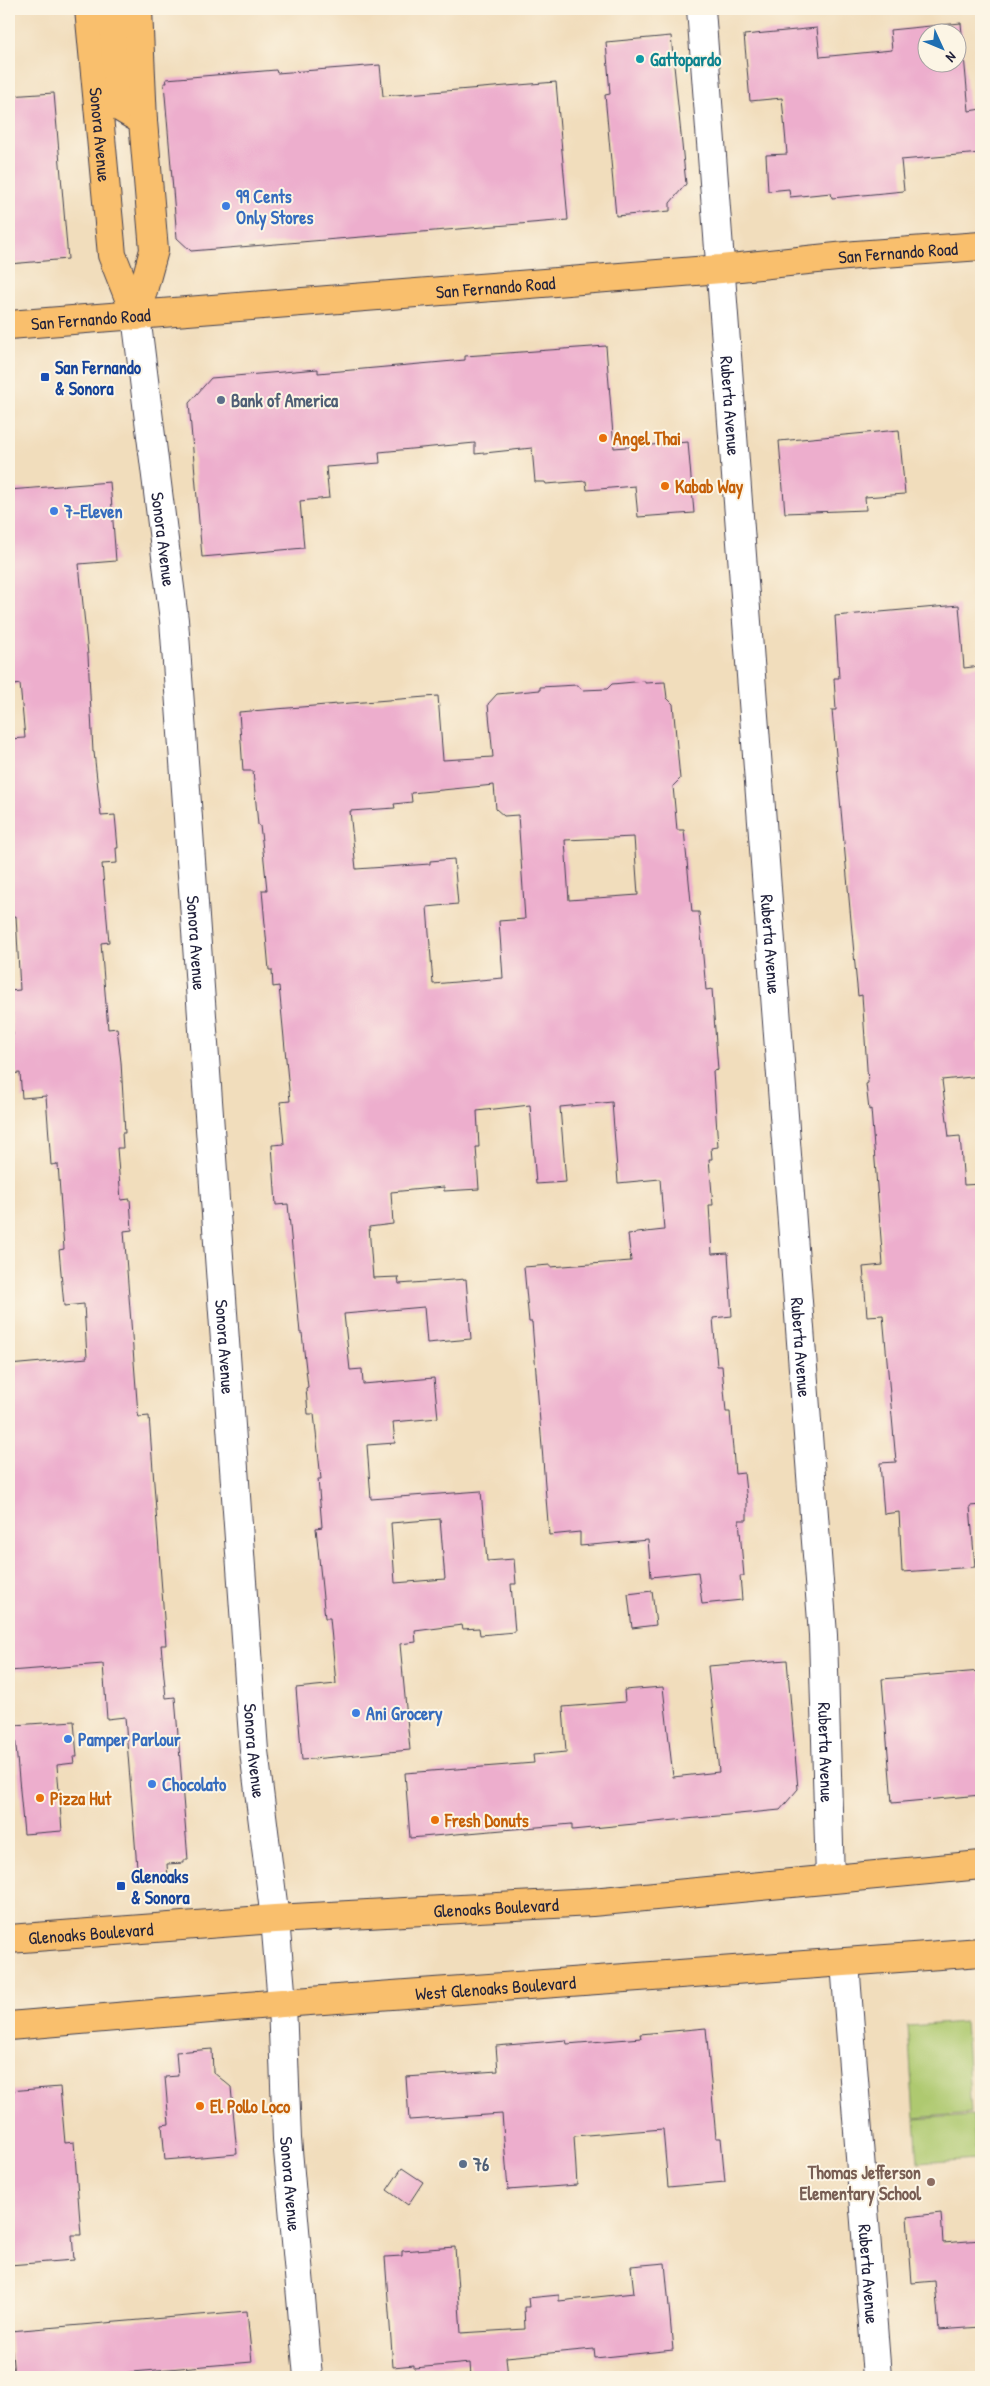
<svg xmlns="http://www.w3.org/2000/svg" width="990" height="2386" font-family="'Patrick Hand',sans-serif">
<style>
.green{fill:#aec96f;stroke:#687655}
.building{fill:#edaecd;fill-rule:evenodd}
.lines{fill:none;stroke-linecap:round;stroke-linejoin:round}
.minor-casing{stroke:#413e4e;stroke-width:30}
.major-casing{stroke:#413e4e;stroke-width:30}
.minor{stroke:#fff;stroke-width:28}
.major{stroke:#f9bf6d;stroke-width:28}
.culture-dot{fill:#0f9aa8;stroke:#fcf5e5;stroke-width:2}
.shop-dot{fill:#3f7fe0;stroke:#fcf5e5;stroke-width:2}
.transit-dot{fill:#1a4fb4;stroke:#fcf5e5;stroke-width:2}
.service-dot{fill:#5c6f8a;stroke:#fcf5e5;stroke-width:2}
.food-dot{fill:#e8710a;stroke:#fcf5e5;stroke-width:2}
.education-dot{fill:#8d6e63;stroke:#fcf5e5;stroke-width:2}
.labels{text-anchor:middle;dominant-baseline:central;stroke-width:4;stroke-linejoin:round;paint-order:stroke}
.culture-label{font-size:18px;font-weight:bold;fill:#0d838f;stroke:#fcf5e5;text-anchor:start}
.street-label{font-size:18px;fill:#22223b;stroke:#fcf5e5}
.shop-label{font-size:18px;font-weight:bold;fill:#366cbe;stroke:#fcf5e5;text-anchor:start}
.transit-label{font-size:18px;font-weight:bold;fill:#164399;stroke:#fcf5e5;text-anchor:start}
.service-label{font-size:18px;font-weight:bold;fill:#4e5e75;stroke:#fcf5e5;text-anchor:start}
.food-label{font-size:18px;font-weight:bold;fill:#c56008;stroke:#fcf5e5;text-anchor:start}
.education-label{font-size:18px;font-weight:bold;fill:#785e54;stroke:#fcf5e5;text-anchor:end}
</style>
<rect width="100%" height="100%" fill="#fcf5e5"/>
<filter id="ink" filterUnits="userSpaceOnUse"><feTurbulence type="fractalNoise" baseFrequency=".02" numOctaves="2"/><feDisplacementMap in="SourceGraphic" scale="10" xChannelSelector="R" yChannelSelector="G"/><feConvolveMatrix kernelMatrix="1 2 1 2 8 2 1 2 1" color-interpolation-filters="sRGB"/></filter>
<filter id="wash" filterUnits="userSpaceOnUse"><feTurbulence type="fractalNoise" baseFrequency=".0096" numOctaves="4" result="noise"/><feDisplacementMap in="SourceGraphic" scale="20" xChannelSelector="R" yChannelSelector="G"/><feGaussianBlur stdDeviation="1.12" result="paint"/><feColorMatrix in="noise" values="0 0 0 0 0 0 0 0 0 0 0 0 0 0 0 0 0 1.4 0 .05"/><feComposite in="paint" operator="in"/></filter>
<g filter="url(#wash)">
<rect width="100%" height="100%" fill="#f1ddbc"/>
<g class="green">
<path d="M965 2022 971 2113 914 2118 908 2026Z"/>
<path d="M973 2115 976 2159 918 2163 915 2119Z"/>
</g>
<g id="blocks">
<g class="building">
<path d="M961 23 969 111 981 109V153L901 160 904 191 832 198 831 193 790 197 789 189 768 191 766 155 787 154 782 98 750 101 744 35 817 28 820 57 892 50 890 30ZM928 32H958V62H928Z"/>
<path d="M671 36 686 184 670 203V211L616 216 605 95 610 94 606 42Z"/>
<path d="M380 65 383 96 556 82 568 220 191 251 177 238 164 83H167L166 79 276 70 277 73Z"/>
<path d="M54 93 68 259 9 264V96Z"/>
<path d="M606 346 614 448 688 442 694 513 638 517 635 486 587 490 586 481 546 484 545 482H535L532 448 475 454V443L379 452 380 463 326 467 329 498 300 501 304 548 202 557 189 403 211 378 318 369V373L465 360V356Z"/>
<path d="M899 430 905 494 865 497 866 510 785 513 779 441Z"/>
<path d="M110 482 116 561 79 564 88 655 93 752H94L101 816 115 815 118 848H116L117 863 102 864 109 942 101 943 108 1029 117 1028 121 1062 125 1133H122L123 1148H117L121 1200 130 1199 132 1230 124 1231 138 1414 139 1417 149 1416 166 1645H161L166 1698 175 1697 188 1860H184V1863L167 1864 168 1878 138 1880 125 1717 107 1719 103 1664 9 1671V1365L87 1358 84 1304 64 1306 59 1250 64 1249 58 1164 51 1165 46 1096 22 1098 20 1073 9 1074V1036L13 1035 9 991 20 990 16 916 9 917V739L25 738 20 684 9 686V490Z"/>
<path d="M959 605 964 668 981 666V1041L978 1042 981 1076 942 1080 949 1137 960 1136 964 1185 981 1184V1505L970 1506 975 1567 902 1572 899 1512 884 1514 880 1463 896 1462 883 1315 867 1316 863 1267 883 1265 871 1109 869 1110 866 1084 868 1083 862 995 858 996 856 976 832 710H836L834 678H839L835 616Z"/>
<path d="M645 681V683L665 682 667 698 673 704 680 779 673 786 677 830H684L692 912H699L706 990 712 989 718 1070 713 1071 718 1147 711 1148 712 1159H709L713 1205H709L712 1254 728 1253 732 1316 713 1318 717 1366H722L726 1412H730L735 1474 744 1473 747 1502V1520H739L744 1576H740L742 1600 702 1604 698 1572 651 1577 648 1540 580 1546V1532L549 1535 532 1322H529L524 1267 550 1265V1267L631 1261 628 1234 664 1230 660 1179 618 1183 612 1102 560 1107 566 1182 536 1184 530 1105 477 1111 479 1147H476L479 1189 444 1191V1187L391 1192 393 1224 369 1227 373 1278 398 1277 399 1284 466 1279 471 1339 427 1343 424 1307 344 1314 350 1370 362 1369 363 1384 434 1378 438 1418 393 1422 395 1443 367 1445 371 1499 481 1491 487 1561 514 1559 516 1584H511L515 1632 480 1635 479 1628 463 1629 462 1625 415 1631 416 1642 400 1644 410 1750 302 1760 296 1688 336 1684 330 1618H325L316 1528 322 1527 318 1479H321L314 1414H308L306 1388 308 1387 302 1333H300L288 1204 276 1205 272 1145 284 1144 280 1102 290 1101 279 986 273 987 272 970H269L262 890H267L262 841 260 826 258 825 253 771H243L239 712 438 696 443 760 493 757 488 704 497 694 540 690V687L577 685 583 690 607 689 612 684ZM494 785 496 809 504 816 518 815 525 919 499 921 503 978 433 984 427 907 458 904 454 859 430 861V864L356 869 350 811 395 808 394 804 412 802 411 793ZM634 837 638 895 569 900 565 840ZM440 1519 445 1579 395 1583 391 1523Z"/>
<path d="M652 1591 656 1625 632 1628 628 1594Z"/>
<path d="M787 1660 798 1789 780 1810 572 1830V1824L410 1838 405 1773 534 1763 533 1755 566 1752 563 1707 625 1702 624 1690 663 1687 673 1777 719 1772 708 1666Z"/>
<path d="M981 1671V1795L892 1803 882 1679Z"/>
<path d="M74 1721 77 1757H73L74 1763 57 1765 62 1831 24 1834 14 1725Z"/>
<path d="M706 2028 716 2138H721L725 2182 668 2187 663 2129 574 2136 577 2185 508 2190 502 2114 409 2120 406 2077 498 2071 496 2046 566 2040 567 2044 641 2038 640 2034Z"/>
<path d="M212 2049 213 2072 231 2087 237 2154 165 2160 162 2125 169 2124 165 2077 178 2076 176 2052Z"/>
<path d="M60 2087 65 2143 74 2142 81 2235H72L74 2260 9 2265V2091Z"/>
<path d="M402 2168 423 2182 408 2205 387 2190Z"/>
<path d="M941 2213 943 2243 981 2240V2327L939 2330 935 2281 912 2283 907 2217Z"/>
<path d="M455 2247 461 2333 525 2329 524 2307H529L528 2298 559 2295V2301L634 2293 631 2266 665 2263 673 2350 595 2358 594 2349 506 2357 508 2377H471L470 2363 414 2368V2365L393 2367 385 2257 402 2256V2251Z"/>
<path d="M247 2311 252 2362 73 2377H14L10 2331Z"/>
</g>
</g>
</g>
<g filter="url(#ink)">
<use href="#blocks" fill-opacity="0" stroke="#413e4e" stroke-width="1"/>
<g class="lines">
<defs>
<g id="minor">
<path id="s1" d="M701 9 823 1635 830 1879"/>
<path id="s2" d="M136 316 174 620 254 1751 275 1919 282 2003 287 2139 308 2377"/>
<path id="s3" d="M845 1963 877 2377"/>
</g>
<g id="major">
<path id="s4" d="M89 9 112 255 136 316"/>
<path d="M113 9 119 107 143 121"/>
<path d="M136 316 154 250 143 121 138 9"/>
<path id="s5" d="M9 325 721 269 856 255 981 246"/>
<path id="s6" d="M9 1939 275 1919 592 1902 981 1865"/>
<path id="s7" d="M9 2026 282 2003 981 1952"/>
</g>
</defs>
<use href="#minor" class="minor-casing"/>
<use href="#major" class="major-casing"/>
<use href="#minor" class="minor"/>
<use href="#major" class="major"/>
</g>
</g>
<circle class="culture-dot" cx="640" cy="59" r="5"/>
<g class="shop-dot">
<circle cx="226" cy="206" r="5"/>
<circle cx="54" cy="511" r="5"/>
<circle cx="356" cy="1713" r="5"/>
<circle cx="68" cy="1739" r="5"/>
<circle cx="152" cy="1784" r="5"/>
</g>
<g class="transit-dot">
<rect x="40" y="372" width="10" height="10" rx="2.5"/>
<rect x="116" y="1881" width="10" height="10" rx="2.5"/>
</g>
<g class="service-dot">
<circle cx="221" cy="400" r="5"/>
<circle cx="463" cy="2164" r="5"/>
</g>
<g class="food-dot">
<circle cx="603" cy="438" r="5"/>
<circle cx="665" cy="486" r="5"/>
<circle cx="40" cy="1798" r="5"/>
<circle cx="435" cy="1820" r="5"/>
<circle cx="200" cy="2106" r="5"/>
</g>
<circle class="education-dot" cx="931" cy="2182" r="5"/>
<g class="labels">
<g class="culture-label">
<text x="650" y="59">Gattopardo</text>
</g>
<g class="street-label">
<text stroke="none"><textPath href="#s4" startOffset="126">Sonora Avenue</textPath></text>
<text stroke="none"><textPath href="#s5" startOffset="892">San Fernando Road</textPath></text>
<text stroke="none"><textPath href="#s5" startOffset="488">San Fernando Road</textPath></text>
<text stroke="none"><textPath href="#s5" startOffset="82">San Fernando Road</textPath></text>
<text stroke="none"><textPath href="#s1" startOffset="398">Ruberta Avenue</textPath></text>
<text stroke="none"><textPath href="#s2" startOffset="225">Sonora Avenue</textPath></text>
<text stroke="none"><textPath href="#s2" startOffset="630">Sonora Avenue</textPath></text>
<text stroke="none"><textPath href="#s1" startOffset="938">Ruberta Avenue</textPath></text>
<text stroke="none"><textPath href="#s2" startOffset="1035">Sonora Avenue</textPath></text>
<text stroke="none"><textPath href="#s1" startOffset="1342">Ruberta Avenue</textPath></text>
<text stroke="none"><textPath href="#s2" startOffset="1440">Sonora Avenue</textPath></text>
<text stroke="none"><textPath href="#s1" startOffset="1748">Ruberta Avenue</textPath></text>
<text stroke="none"><textPath href="#s6" startOffset="488">Glenoaks Boulevard</textPath></text>
<text stroke="none"><textPath href="#s6" startOffset="82">Glenoaks Boulevard</textPath></text>
<text stroke="none"><textPath href="#s7" startOffset="488">West Glenoaks Boulevard</textPath></text>
<text stroke="none"><textPath href="#s2" startOffset="1875">Sonora Avenue</textPath></text>
<text stroke="none"><textPath href="#s3" startOffset="312">Ruberta Avenue</textPath></text>
</g>
<g class="shop-label">
<text x="236" y="196">99 Cents<tspan x="236" dy="21">Only Stores</tspan></text>
<text x="64" y="511">7-Eleven</text>
<text x="366" y="1713">Ani Grocery</text>
<text x="78" y="1739">Pamper Parlour</text>
<text x="162" y="1784">Chocolato</text>
</g>
<g class="transit-label">
<text x="55" y="367">San Fernando<tspan x="55" dy="21">&amp; Sonora</tspan></text>
<text x="131" y="1876">Glenoaks<tspan x="131" dy="21">&amp; Sonora</tspan></text>
</g>
<g class="service-label">
<text x="231" y="400">Bank of America</text>
<text x="473" y="2164">76</text>
</g>
<g class="food-label">
<text x="613" y="438">Angel Thai</text>
<text x="675" y="486">Kabab Way</text>
<text x="50" y="1798">Pizza Hut</text>
<text x="445" y="1820">Fresh Donuts</text>
<text x="210" y="2106">El Pollo Loco</text>
</g>
<g class="education-label">
<text x="921" y="2172">Thomas Jefferson<tspan x="921" dy="21">Elementary School</tspan></text>
</g>
</g>
<rect width="990" height="2386" fill="none" stroke="#fcf5e5" stroke-width="30"/>
<g transform="translate(942 48) rotate(134)"><circle r="24" fill="#fcf5e5" stroke="#a5a1a1"/>
<path d="M0-4L9 19L0 12L-9 19Z" fill="#1f6fb2"/>
<text y="-8" font-size="14" font-weight="bold" text-anchor="middle" fill="#22223b">N</text>
</g>
</svg>
